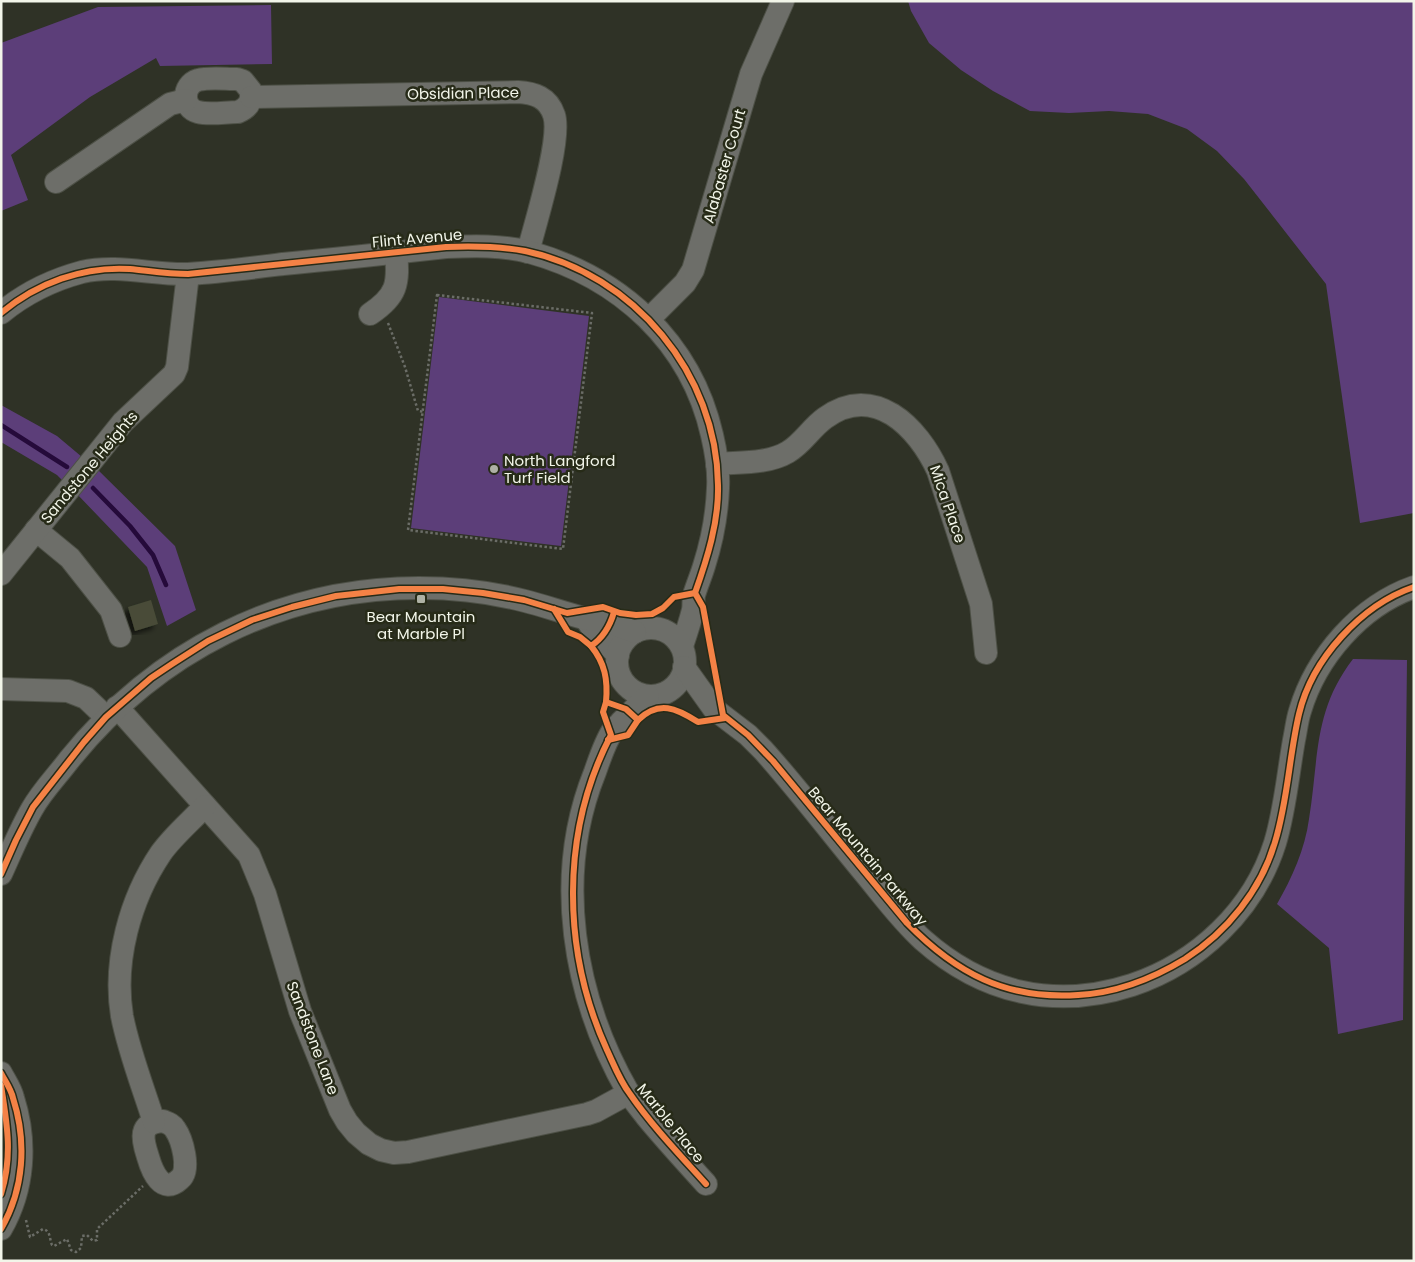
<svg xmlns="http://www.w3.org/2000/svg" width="1415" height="1262" font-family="Poppins,sans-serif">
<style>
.green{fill:#5c3e79}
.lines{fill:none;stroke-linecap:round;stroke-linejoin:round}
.stream{stroke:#250a3a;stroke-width:4.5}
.building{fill:#484c38;filter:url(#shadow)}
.minor-casing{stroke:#4d5046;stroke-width:24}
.path{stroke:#6b6d67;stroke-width:2.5;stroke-dasharray:2.5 2.5;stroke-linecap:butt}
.minor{stroke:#6d6e69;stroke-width:22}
.cycleway-casing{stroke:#272b18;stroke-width:9}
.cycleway{stroke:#f48246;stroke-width:6}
.poi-dot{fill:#aeb1a5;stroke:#272b18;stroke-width:2}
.labels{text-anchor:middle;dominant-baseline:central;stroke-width:5;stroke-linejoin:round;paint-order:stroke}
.street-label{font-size:15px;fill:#f2f5e9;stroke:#272b18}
.poi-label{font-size:15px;fill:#f2f5e9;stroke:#272b18;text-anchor:start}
</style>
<defs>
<filter id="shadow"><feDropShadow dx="-4.5" dy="4.5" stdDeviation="2.5" flood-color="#0009"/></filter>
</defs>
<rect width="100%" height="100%" fill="#2f3226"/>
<g class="green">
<path d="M908 1H1414V513L1360 523 1326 284 1244 179 1217 151 1187 129 1148 114 1109 111 1069 113 1030 111 993 91 961 70 929 43 911 11Z"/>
<path d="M271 5 272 64 160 66 156 58 90 97 11 155 28 200 1 211V43L98 7Z"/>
<path d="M439 297 589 316 561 546 411 528Z"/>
<path d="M1 405 57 436 82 457 63 481 57 475 1 442Z"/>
<path d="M96 468 175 546 196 610 167 626 147 567 76 493Z"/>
<path d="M1353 659 1407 660 1403 1020 1338 1034 1329 948 1277 904C1292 878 1305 849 1309 819 1319 758 1313 711 1353 659Z"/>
</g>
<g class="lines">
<g class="stream">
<path d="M1 425 67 467"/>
<path d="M93 488 130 526 153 555 166 585"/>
</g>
</g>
<path class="building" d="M151 600 158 624 135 631 128 607Z"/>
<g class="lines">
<defs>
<g id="minor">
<path d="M237 79 243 81 251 91C252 102 248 108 238 112 225 112 210 115 198 112 182 108 182 85 198 80 209 77 225 79 237 79Z"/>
<path d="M251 97 518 92C534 93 548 97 554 115 562 139 535 224 528 252"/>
<path d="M56 182 170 104 186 100"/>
<path d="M1 313C24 294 52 280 82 272 117 264 153 275 188 274 220 272 251 268 283 264 337 259 392 253 446 247 473 246 502 245 529 252 620 277 691 342 712 435 716 452 719 471 718 488 717 514 712 541 704 566 701 576 697 585 694 595 693 600 694 605 693 610 690 622 686 634 682 646"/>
<path d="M370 314C397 296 399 284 396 252"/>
<path d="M649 319 685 283 693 270 751 74 783 1"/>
<path d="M717 464C740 462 768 464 788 452 803 443 811 428 825 418 874 382 918 427 938 471L981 604 986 653"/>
<path d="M36 530 70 558 111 610 120 636"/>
<path d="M1 574 123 422 174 374 177 367 188 274"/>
<path d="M586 619 592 628 618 655"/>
<circle cx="651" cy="662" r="34"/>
<path d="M684 667 714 709 748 735 763 750C799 790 832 834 867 876 885 898 902 921 923 940 983 993 1055 1010 1132 985 1198 963 1254 910 1275 843 1285 810 1288 774 1294 740 1296 731 1297 720 1300 711 1316 657 1360 606 1414 587"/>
<path d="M1 689 68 691 86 698 106 717"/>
<path d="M648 696C638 704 631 713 621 722 619 725 615 727 613 730 605 742 600 758 595 772 553 876 573 996 628 1092 633 1100 640 1108 646 1116 665 1139 686 1162 706 1184"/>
<path d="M117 707 249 855 265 894 300 1011 340 1110 347 1122 356 1133 369 1144 381 1150 394 1153 408 1152 587 1114 596 1111 629 1093"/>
<path d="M1 874C11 852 20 830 32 809 42 791 57 776 69 760 156 652 279 588 419 588 455 588 491 592 525 601 545 606 564 613 584 618 589 620 594 619 599 620 611 622 623 628 635 632"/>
<path d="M1 1073C5 1081 11 1089 13 1098 27 1142 24 1189 1 1229"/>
<path d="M163 1121C168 1123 172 1124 175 1129 182 1139 191 1170 180 1179 162 1196 152 1171 148 1157 142 1139 138 1123 163 1121Z"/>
<path d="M154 1122C143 1087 129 1052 122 1016 113 961 130 899 161 853 173 836 191 821 205 806"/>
</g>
</defs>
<use href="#minor" class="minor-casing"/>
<g class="path">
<path d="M437 295 592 313 563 549 408 530Z"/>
<path d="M388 323 405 367 418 411 425 412"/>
<path d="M26 1220 30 1237 43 1229C51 1231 49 1238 52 1245L54 1246 67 1239 71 1250 76 1252 81 1248 82 1236 87 1235 93 1241 97 1240V1229L143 1186"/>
</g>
<use href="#minor" class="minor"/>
<defs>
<g id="cycleway">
<path d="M1 313C37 283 83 266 130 269 150 271 168 274 188 274L446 247C473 246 499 246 525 251 634 274 717 374 718 485 719 522 707 559 695 593"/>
<path d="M695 593 703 607 723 715 748 735 773 761 907 923C956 973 1006 1000 1078 995 1117 993 1152 979 1185 959 1227 932 1261 890 1275 842 1288 800 1289 756 1299 714 1312 659 1361 605 1414 587"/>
<path d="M554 609 568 632 580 637 591 646C603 638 610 626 614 612"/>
<path d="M591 646C605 663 608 680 606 702L626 709 638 720 628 735 608 740"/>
<path d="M606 702 603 712 611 735C560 833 562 951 607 1050 614 1065 620 1081 630 1094 652 1126 680 1155 706 1184"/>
<path d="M638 720C659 700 676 708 698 722L725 718"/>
<path d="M1 874 16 840 33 807 84 742 106 717 151 678 172 664 208 641 252 620 292 607 336 596 399 589H443L483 593 524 600 567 613 603 607 620 613 636 615 652 614 663 608 674 597 695 593"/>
<path d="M1 1073C5 1081 11 1089 13 1098 27 1142 24 1189 1 1229"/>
<path d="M1 1085C7 1123 13 1156 1 1194"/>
</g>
</defs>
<use href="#cycleway" class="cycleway-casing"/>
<use href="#cycleway" class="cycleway"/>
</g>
<g class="poi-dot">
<circle cx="494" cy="469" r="5"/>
<rect x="416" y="594" width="10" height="10" rx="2.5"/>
</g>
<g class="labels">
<g class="street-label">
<text transform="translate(463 93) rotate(-1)">Obsidian Place</text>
<text transform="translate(724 166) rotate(-74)">Alabaster Court</text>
<text transform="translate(417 238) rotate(-5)">Flint Avenue</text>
<text transform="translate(89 467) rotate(-50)">Sandstone Heights</text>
<text transform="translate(948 504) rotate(71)">Mica Place</text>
<text transform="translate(868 856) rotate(50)">Bear Mountain Parkway</text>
<text transform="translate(313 1038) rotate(69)">Sandstone Lane</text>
<text transform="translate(671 1123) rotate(51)">Marble Place</text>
</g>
<g class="poi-label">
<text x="504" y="460">North Langford<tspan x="504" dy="17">Turf Field</tspan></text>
<text x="421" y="616" text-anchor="middle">Bear Mountain<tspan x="421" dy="17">at Marble Pl</tspan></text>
</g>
</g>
<rect width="1415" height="1262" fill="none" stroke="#f2f5e9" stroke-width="5"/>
</svg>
